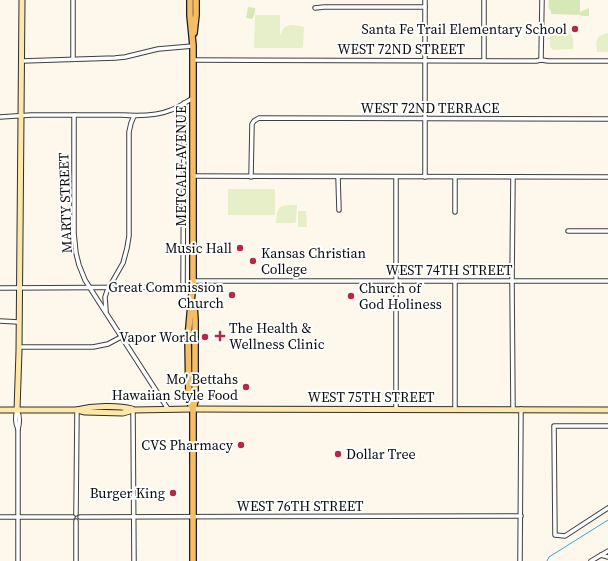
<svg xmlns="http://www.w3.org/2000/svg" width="608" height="561" font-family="'Source Serif 4',serif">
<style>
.green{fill:#d7e8b7}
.pitch{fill:#e7efc9}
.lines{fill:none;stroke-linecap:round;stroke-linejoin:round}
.stream{stroke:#3ca5c9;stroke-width:1}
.street-casing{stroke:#3f3f3f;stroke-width:5.5}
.secondary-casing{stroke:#2e2e2e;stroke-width:7}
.primary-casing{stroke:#1d1d1d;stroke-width:8}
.street{stroke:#fff;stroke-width:3.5}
.secondary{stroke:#fde7a9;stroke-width:5}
.primary{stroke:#f5bd66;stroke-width:5.5}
.poi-dot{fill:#b82844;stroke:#fff;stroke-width:1.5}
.labels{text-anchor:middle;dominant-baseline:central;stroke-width:4;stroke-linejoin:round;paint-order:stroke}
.poi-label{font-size:14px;fill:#0c0c0c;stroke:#fff;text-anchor:end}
.street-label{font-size:14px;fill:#0c0c0c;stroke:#fff}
</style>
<rect width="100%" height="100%" fill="#fef8ec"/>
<g class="green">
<path d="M549 0H580V12L589 8V16H581L580 15 551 14V11C547 8 549 4 549 0Z"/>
<path d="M248 7 255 8C256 11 254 16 252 19L246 18Z"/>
</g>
<g class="pitch">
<path d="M255 15H280V36C281 34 282 31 283 29 288 23 297 25 304 27L303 47 301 48H254Z"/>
<path d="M557 29C572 30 574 36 573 49L553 50 550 47V31Z"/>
<path d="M607 33H608V52H597L596 42 599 36Z"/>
<rect x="228" y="189" width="47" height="26"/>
<path d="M297 205 296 222 294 223H276C277 204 280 205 297 205Z"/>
<path d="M298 211H306L307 227H298Z"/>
</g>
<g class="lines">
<path class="stream" d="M547 561 549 557 608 520"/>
<defs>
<g id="street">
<path d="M425 0V177"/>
<path d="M484 0V60"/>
<path d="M315 8 324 7H425"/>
<path d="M73 59V0"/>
<path d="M193 60 536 61 541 60 548 61H608"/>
<path d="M541 60 542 0"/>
<path d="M22 61 115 58 125 57 158 49 193 46"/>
<path d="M74 115V233L76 253 79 265 85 280 97 299 168 409"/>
<path d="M0 117 31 115H122C137 116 157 116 171 110 179 107 186 102 193 98"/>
<path d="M193 176 608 177"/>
<path d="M251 177 252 124 254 121 259 118 608 119"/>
<path d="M338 177 339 210"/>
<path d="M396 177V409"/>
<path d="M455 212V177"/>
<path d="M568 231H608"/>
<path d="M193 281H608"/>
<path d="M455 281V409"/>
<path d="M183 287 184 103"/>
<path d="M0 288 193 287"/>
<path d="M106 311 105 297 107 291 123 263 127 248 129 236V132L131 123 134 116"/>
<path d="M0 321 19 322"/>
<path d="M19 347H93L108 344 121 337"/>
<path d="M513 409 512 282 513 177"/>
<path d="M17 410C20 416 20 422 18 429V561"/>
<path d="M17 410C15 417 15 423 18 429"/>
<path d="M133 410 134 561"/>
<path d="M608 426H554L555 535 565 536 608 508"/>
<path d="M76 514 77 410"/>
<path d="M0 517H73"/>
<path d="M80 517 521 516"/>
<path d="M601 555 608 557"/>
<path d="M76 561V521"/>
<path d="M520 561 521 409"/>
<path d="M591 561 608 551"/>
</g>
<g id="secondary">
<path d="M0 410H77C92 406 118 405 132 409"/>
<path d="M17 410 19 351 22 0"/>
<path d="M77 410 85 412 123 413 133 410 193 409 608 410"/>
</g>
<g id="primary">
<path d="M190 0V15L193 46V281L188 338 189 401 193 409"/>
<path d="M194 33 196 15V0"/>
<path d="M193 561V409L195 401V320L194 305"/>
</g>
</defs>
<use href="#street" class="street-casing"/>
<use href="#secondary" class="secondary-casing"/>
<use href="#primary" class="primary-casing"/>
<use href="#street" class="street"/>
<use href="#secondary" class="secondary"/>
<use href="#primary" class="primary"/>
</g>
<g class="poi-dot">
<circle cx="575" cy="29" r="4"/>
<circle cx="240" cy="248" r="4"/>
<circle cx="253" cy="261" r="4"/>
<circle cx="232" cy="295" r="4"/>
<circle cx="351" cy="296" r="4"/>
<path d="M218 330h4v4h4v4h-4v4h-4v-4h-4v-4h4z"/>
<circle cx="205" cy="337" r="4"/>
<circle cx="246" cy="387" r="4"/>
<circle cx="241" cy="445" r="4"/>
<circle cx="338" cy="454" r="4"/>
<circle cx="173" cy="493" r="4"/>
</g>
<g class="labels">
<g class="poi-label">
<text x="567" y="29">Santa Fe Trail Elementary School</text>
<text x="232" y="248">Music Hall</text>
<text x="261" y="253" text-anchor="start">Kansas Christian<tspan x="261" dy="16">College</tspan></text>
<text x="224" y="287">Great Commission<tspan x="224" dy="16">Church</tspan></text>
<text x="359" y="288" text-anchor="start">Church of<tspan x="359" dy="16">God Holiness</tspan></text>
<text x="229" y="328" text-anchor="start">The Health &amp;<tspan x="229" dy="16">Wellness Clinic</tspan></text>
<text x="197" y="337">Vapor World</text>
<text x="238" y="379">Mo' Bettahs<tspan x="238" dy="16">Hawaiian Style Food</tspan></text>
<text x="233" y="445">CVS Pharmacy</text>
<text x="346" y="454" text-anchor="start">Dollar Tree</text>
<text x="165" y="493">Burger King</text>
</g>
<g class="street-label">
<text x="401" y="49">WEST 72ND STREET</text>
<text x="430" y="108">WEST 72ND TERRACE</text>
<text transform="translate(181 166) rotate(-90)">METCALF AVENUE</text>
<text transform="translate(65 203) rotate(-92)">MARTY STREET</text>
<text x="449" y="270">WEST 74TH STREET</text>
<text x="371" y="397">WEST 75TH STREET</text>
<text x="300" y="506">WEST 76TH STREET</text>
</g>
</g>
</svg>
